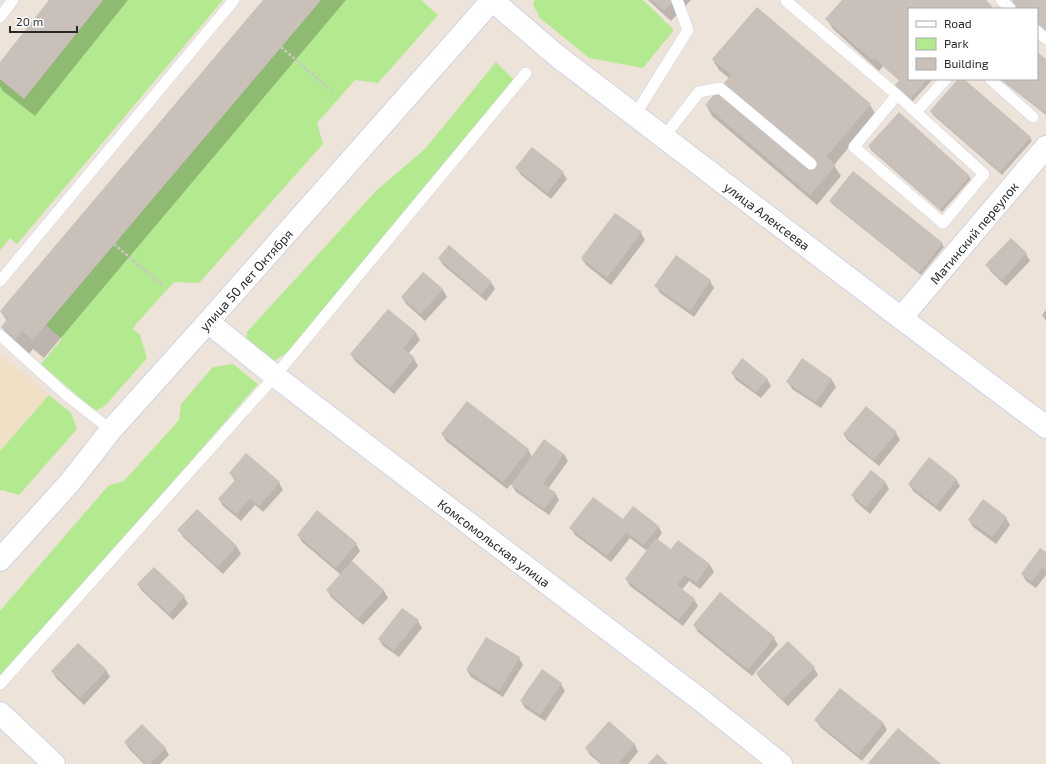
<svg xmlns="http://www.w3.org/2000/svg" width="1046" height="764" font-family="'Exo 2',sans-serif">
<style>
.education{fill:#f0e0c6}
.green{fill:#b3e98f}
.shadow{fill:#0003}
.building{fill:#c8c0b9}
.lines{fill:none;stroke-linecap:round;stroke-linejoin:round}
.lane-casing{stroke:#ced3e3;stroke-width:12}
.street-casing{stroke:#ced3e3;stroke-width:24}
.secondary-casing{stroke:#ced3e3;stroke-width:24}
.path{stroke:#c7c7c7;stroke-width:2.5;stroke-dasharray:3 2;stroke-linecap:butt}
.lane{stroke:#fff;stroke-width:11}
.street{stroke:#fff;stroke-width:22}
.secondary{stroke:#fff;stroke-width:22}
.labels{text-anchor:middle;dominant-baseline:central;stroke-width:3;stroke-linejoin:round;paint-order:stroke}
.street-label{font-size:13px;fill:#292929;stroke:#fff}
</style>
<rect width="100%" height="100%" fill="#ede3d9"/>
<path class="education" d="M0 354 49 395 0 451Z"/>
<g class="green">
<path d="M103 0H223L17 244 10 238 0 250V79L24 98Z"/>
<path d="M321 0H421L438 15 378 83 355 80 317 123 323 144 199 283 174 282 136 324 133 329 140 335 147 358 105 406 95 411 41 364 62 339 46 325Z"/>
<path d="M535 0H643L674 30 643 68 589 58 540 18 533 5Z"/>
<path d="M496 62 515 81 291 350 273 362 247 346V332L376 191 425 149Z"/>
<path d="M233 364 258 384 6 673 0 675V611L108 486 124 481 179 420 181 404 213 367Z"/>
<path d="M49 395 71 413 77 429 19 495 2 490 0 491V451Z"/>
</g>
<g class="shadow">
<path d="M51 0H128L35 116 3 91 0 86V63Z"/>
<path d="M264 0H346L44 358 33 349 26 357 13 345 2 327 7 321 1 312Z"/>
<path d="M648 0H691L671 21Z"/>
<path d="M843 0H985L993 9H909V79H933L912 102 897 89 900 81 883 66 879 71 833 29 827 19Z"/>
<path d="M1037 53 1046 60V115L1000 79H1037Z"/>
<path d="M713 60 870 105 876 115 834 165 841 176 817 205 712 116 706 105 729 78 719 70Z"/>
<path d="M960 79H963L1030 138 1032 141 1002 175 933 115 931 111Z"/>
<path d="M869 146 969 176 971 179 942 212 871 150Z"/>
<path d="M517 169 563 173 567 179 551 199 521 175Z"/>
<path d="M830 201 942 244 944 247 921 275 832 204Z"/>
<path d="M641 233 645 240 611 285 586 265 582 259Z"/>
<path d="M1011 240 1026 254 1030 261 1006 286 991 272 987 265Z"/>
<path d="M676 257 710 281 714 288 694 317 660 293 656 286Z"/>
<path d="M439 258 491 282 495 289 486 301 443 265Z"/>
<path d="M424 273 443 290 447 297 425 321 406 304 402 297Z"/>
<path d="M388 310 416 333 420 340 408 354 414 359 418 366 394 394 355 361 351 354Z"/>
<path d="M1046 310V321L1042 315Z"/>
<path d="M802 360 832 380 836 387 821 408 792 389 788 382Z"/>
<path d="M732 373 767 379 771 386 761 398 736 380Z"/>
<path d="M866 408 896 433 900 440 879 466 848 441 844 435Z"/>
<path d="M442 434 528 449 532 457 564 454 568 461 548 489 555 493 559 500 549 515 516 492 511 484 507 489 446 441Z"/>
<path d="M230 473 279 483 283 490 263 512 255 505 241 521 223 506 219 499 235 481Z"/>
<path d="M956 479 960 486 940 512 913 491 909 484Z"/>
<path d="M885 482 889 489 870 514 856 502 852 495Z"/>
<path d="M197 511 237 547 241 554 223 574 183 537 179 530Z"/>
<path d="M1006 518 1010 525 996 544 973 527 969 520Z"/>
<path d="M623 520 658 526 662 533 657 540 671 550 678 541 710 565 714 572 700 589 689 581 682 590 694 599 698 606 683 626 630 586 626 579 647 551 630 538 611 562 575 535 571 528Z"/>
<path d="M298 535 356 544 360 551 351 562 384 591 388 598 363 625 331 597 327 590 341 575 302 542Z"/>
<path d="M1046 553V575L1036 588 1026 581 1022 574Z"/>
<path d="M154 568 184 597 188 604 173 620 142 591 138 585Z"/>
<path d="M418 621 422 628 399 657 383 646 379 639Z"/>
<path d="M694 625 774 638 778 645 752 676 698 632Z"/>
<path d="M519 658 523 665 503 697 471 677 467 670Z"/>
<path d="M814 668 818 675 788 706 761 680 757 674Z"/>
<path d="M106 670 110 677 84 705 56 678 52 671Z"/>
<path d="M561 684 565 691 545 721 525 708 521 701Z"/>
<path d="M816 720 883 723 887 730 862 761 820 727Z"/>
<path d="M609 723 635 745 638 752 628 764H601L590 755 586 748Z"/>
<path d="M125 742 165 748 169 755 160 764H144L129 749Z"/>
</g>
<g class="building">
<path d="M49 0H103L24 99 0 79V62Z"/>
<path d="M263 0H321L33 340 22 331 15 339 1 327 8 318 0 311Z"/>
<path d="M652 0H675L664 11Z"/>
<path d="M842 0H986L992 6 990 9H909V79H928L910 99 894 86 899 80 874 58 873 61 825 19Z"/>
<path d="M1013 0H1046V33L1037 25V9H1018L1011 3Z"/>
<path d="M757 7 871 104 826 157 836 165 810 195 705 105 731 75 712 59Z"/>
<path d="M1037 52 1046 59V114L1001 79H1037Z"/>
<path d="M958 79H964L1031 137 1000 172 930 111Z"/>
<path d="M899 112 970 176 940 210 868 146Z"/>
<path d="M532 147 564 172 547 193 515 168Z"/>
<path d="M853 171 943 243 919 273 829 201Z"/>
<path d="M615 213 642 232 607 278 581 258Z"/>
<path d="M1011 238 1027 253 1002 280 985 265Z"/>
<path d="M449 245 492 282 481 295 438 258Z"/>
<path d="M676 255 711 280 690 311 654 286Z"/>
<path d="M423 272 443 289 421 314 401 297Z"/>
<path d="M388 309 416 332 403 348 415 358 390 388 350 354Z"/>
<path d="M742 358 768 379 756 392 731 373Z"/>
<path d="M802 358 832 379 816 402 786 382Z"/>
<path d="M467 401 529 449 503 482 441 434Z"/>
<path d="M866 406 897 432 874 460 843 434Z"/>
<path d="M544 439 564 454 543 484 556 493 544 509 511 485Z"/>
<path d="M246 453 280 482 259 506 250 499 236 514 218 499 236 479 229 473Z"/>
<path d="M929 457 957 479 936 506 908 484Z"/>
<path d="M871 470 886 482 866 507 851 495Z"/>
<path d="M593 497 623 519 633 506 659 526 644 545 626 532 607 556 569 528Z"/>
<path d="M983 499 1007 517 992 537 968 520Z"/>
<path d="M197 509 237 546 218 567 177 530Z"/>
<path d="M317 510 357 543 336 568 297 535Z"/>
<path d="M656 538 671 549 678 540 710 564 696 583 685 575 677 585 695 599 679 620 625 579Z"/>
<path d="M1040 548 1046 552V572L1042 568 1032 582 1021 574Z"/>
<path d="M352 561 384 590 358 619 326 590Z"/>
<path d="M154 567 185 596 169 614 137 584Z"/>
<path d="M720 592 775 637 748 670 693 625Z"/>
<path d="M402 608 419 620 394 651 378 639Z"/>
<path d="M486 637 520 657 499 691 466 670Z"/>
<path d="M788 641 815 667 783 700 756 673Z"/>
<path d="M78 643 107 670 80 698 51 671Z"/>
<path d="M542 669 562 683 540 715 520 701Z"/>
<path d="M840 688 884 723 858 755 814 720Z"/>
<path d="M609 721 635 744 618 764H603L585 748Z"/>
<path d="M142 724 166 748 150 764H146L124 742Z"/>
<path d="M898 728 941 764H869L868 763Z"/>
<path d="M657 754 668 764H648Z"/>
</g>
<g class="lines">
<defs>
<g id="lane">
<path d="M787 0 786 1 897 95 984 174 943 223 854 147 897 95"/>
<path d="M1001 0 1010 8 1009 9"/>
<path d="M0 17 13 0"/>
<path d="M1037 31 1046 39"/>
<path d="M990 79 1033 117"/>
<path d="M916 112 946 79"/>
<path d="M635 115 688 30 677 0"/>
<path d="M664 137 699 92 720 88 811 164"/>
<path d="M0 281 234 0"/>
<path d="M0 335 65 394 111 430"/>
<path d="M0 684 275 376 526 73"/>
</g>
<g id="street">
<path d="M901 318 1046 147"/>
<path d="M208 322 275 376 702 701 781 764"/>
<path d="M0 713 54 764"/>
</g>
<g id="secondary">
<path d="M492 0 556 55 901 318 1046 427"/>
<path d="M0 560 71 481 111 430 208 322 465 31 492 0"/>
</g>
</defs>
<use href="#lane" class="lane-casing"/>
<use href="#street" class="street-casing"/>
<use href="#secondary" class="secondary-casing"/>
<g class="path">
<path d="M281 47 334 93"/>
<path d="M114 244 162 285"/>
</g>
<use href="#lane" class="lane"/>
<use href="#street" class="street"/>
<use href="#secondary" class="secondary"/>
</g>
<g class="labels">
<g class="street-label">
<text transform="translate(767 216) rotate(37)">улица Алексеева</text>
<text transform="translate(974 233) rotate(-50)">Матинский переулок</text>
<text transform="translate(246 280) rotate(-48)">улица 50 лет Октября</text>
<text transform="translate(494 543) rotate(37)">Комсомольская улица</text>
</g>
</g>
<rect x="908" y="8" width="130" height="72" fill="#ffffff" stroke="#a9a9a9"/>
<rect x="916" y="21" width="20" height="6" fill="#ffffff" stroke="#a9a9a9"/>
<text x="944" y="28" font-size="12" fill="#292929">Road</text>
<rect x="916" y="38" width="20" height="12" fill="#b3e98f" stroke="#a9a9a9"/>
<text x="944" y="48" font-size="12" fill="#292929">Park</text>
<rect x="916" y="58" width="20" height="12" fill="#c8c0b9" stroke="#a9a9a9"/>
<text x="944" y="68" font-size="12" fill="#292929">Building</text>
<path d="M10 26v6h67v-6" fill="none" stroke="#292929" stroke-width="2"/>
<text x="16" y="26" font-size="12" fill="#292929" stroke="#ffffff" stroke-width="3" paint-order="stroke">20 m</text>
</svg>
